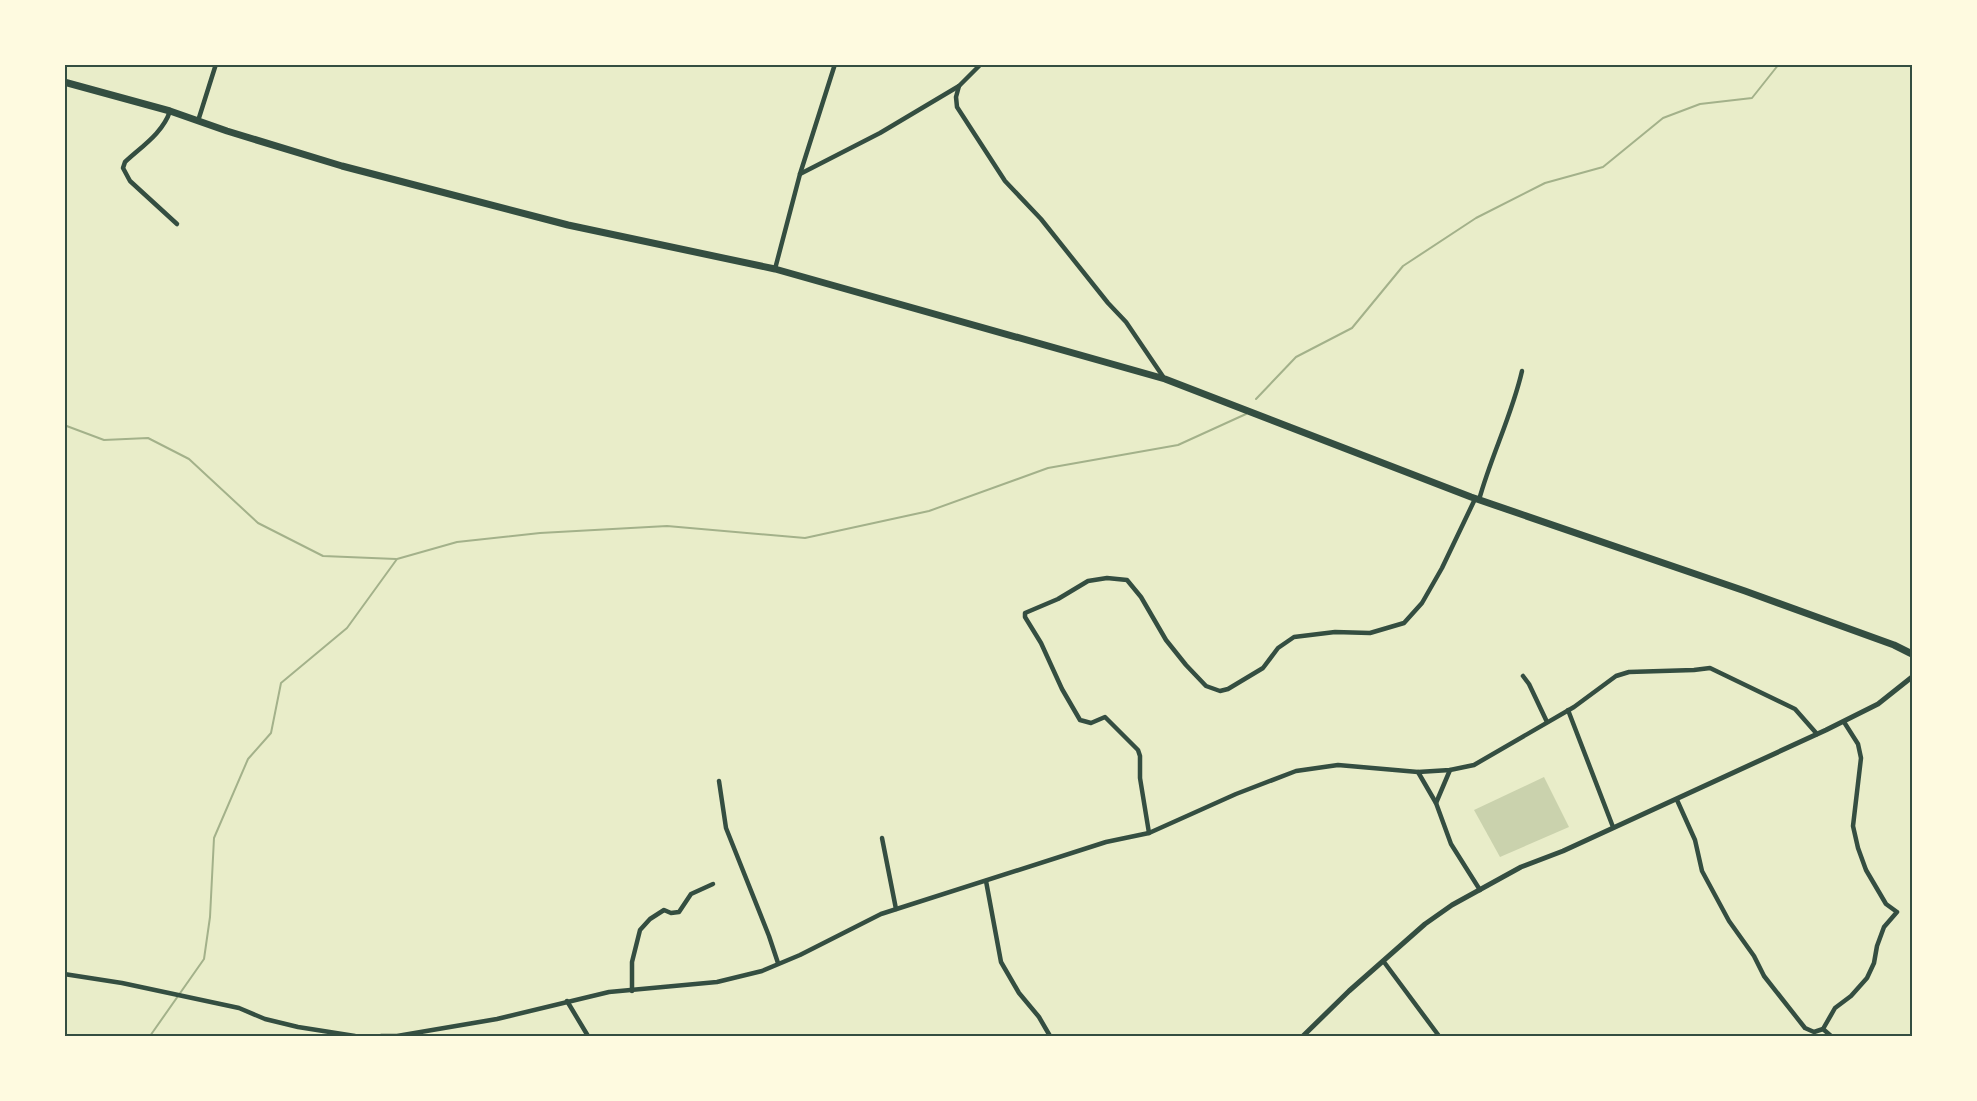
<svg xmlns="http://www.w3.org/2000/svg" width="1977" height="1101" font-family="'Open Sans',sans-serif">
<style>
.green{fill:#cad2ad}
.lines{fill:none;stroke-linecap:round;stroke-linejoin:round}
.stream{stroke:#a3b18a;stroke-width:2}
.minor{stroke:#344e41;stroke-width:4.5}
.tertiary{stroke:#344e41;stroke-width:5}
.primary{stroke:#344e41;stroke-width:7}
.neatline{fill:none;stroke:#344e41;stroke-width:2}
</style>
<rect width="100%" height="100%" fill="#e9edc9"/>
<path class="green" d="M1544 777 1569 827 1500 857 1474 810Z"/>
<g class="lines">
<g class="stream">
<path d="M1256 399 1296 357 1352 328 1403 266 1476 218 1545 183 1603 167 1663 118 1700 104 1752 98 1779 64"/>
<path d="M64 425 104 440 148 438 189 459 258 523 323 556 396 559"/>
<path d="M150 1036 204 959 210 917 214 838 248 759 271 733 281 683 347 628 397 559 457 542 540 533 667 526 805 538 929 511 1048 468 1178 445 1246 414"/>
</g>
<g class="minor">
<path d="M959 86 956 97 957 107 1005 181 1041 219 1108 303 1126 322 1164 378"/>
<path d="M170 111C163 133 141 147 125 162L123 168 130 181 177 224"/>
<path d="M198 121 216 64"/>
<path d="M800 174 880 133 959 86 981 64"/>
<path d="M775 269 800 174 835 64"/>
<path d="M1479 500C1491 456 1512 415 1522 371"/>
<path d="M1523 676 1529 684 1547 722"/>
<path d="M1568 710 1613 827"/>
<path d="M1418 772 1436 803 1451 844 1480 890"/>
<path d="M719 781 726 828 769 936 778 963"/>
<path d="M1677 800 1695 840 1702 871 1729 921 1754 956 1764 976 1805 1028 1814 1032 1823 1029 1835 1008 1851 996 1867 978 1874 963 1877 946 1884 927 1897 912 1886 904 1866 870 1858 848 1853 826 1861 758 1858 744 1844 722"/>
<path d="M1436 803 1450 770"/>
<path d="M1149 833 1140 778V756L1138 750 1105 717 1091 723 1080 720 1062 689 1041 643 1025 617V613L1058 599 1088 581 1107 578 1127 580 1141 597 1166 640 1186 665 1206 686 1220 691 1228 689 1263 668 1278 648 1294 637 1335 632 1370 633 1404 623 1422 603 1442 568 1475 499"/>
<path d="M882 838 896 909"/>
<path d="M986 881 1001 962 1019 993 1039 1017 1050 1036"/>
<path d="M1384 962 1439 1036"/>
<path d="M64 974 122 983 239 1008 265 1019 298 1027 355 1036"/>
<path d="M632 991V962L640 930 650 919 664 910 671 913 679 912 691 894 713 884"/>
<path d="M567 1001 588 1036"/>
<path d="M1823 1029 1831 1036"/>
<path d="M381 1036H397L497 1019 609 992 717 982 762 971 800 955 881 914 1106 842 1149 833 1236 794 1296 771 1338 765 1418 772 1450 770 1474 765 1574 707 1616 676 1629 672 1694 670 1710 668 1795 709 1817 734"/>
</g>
<path class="tertiary" d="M1303 1036 1349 991 1425 924 1452 905 1521 867 1563 851 1826 730 1878 704 1912 677"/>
<path class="primary" d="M64 82 170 111 227 131 342 166 568 225 775 269 1165 379 1471 497 1745 591 1894 645 1912 654"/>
</g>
<rect width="1977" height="1101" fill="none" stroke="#fefae0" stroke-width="132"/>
<rect x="66" y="66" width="1845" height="969" class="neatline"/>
</svg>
